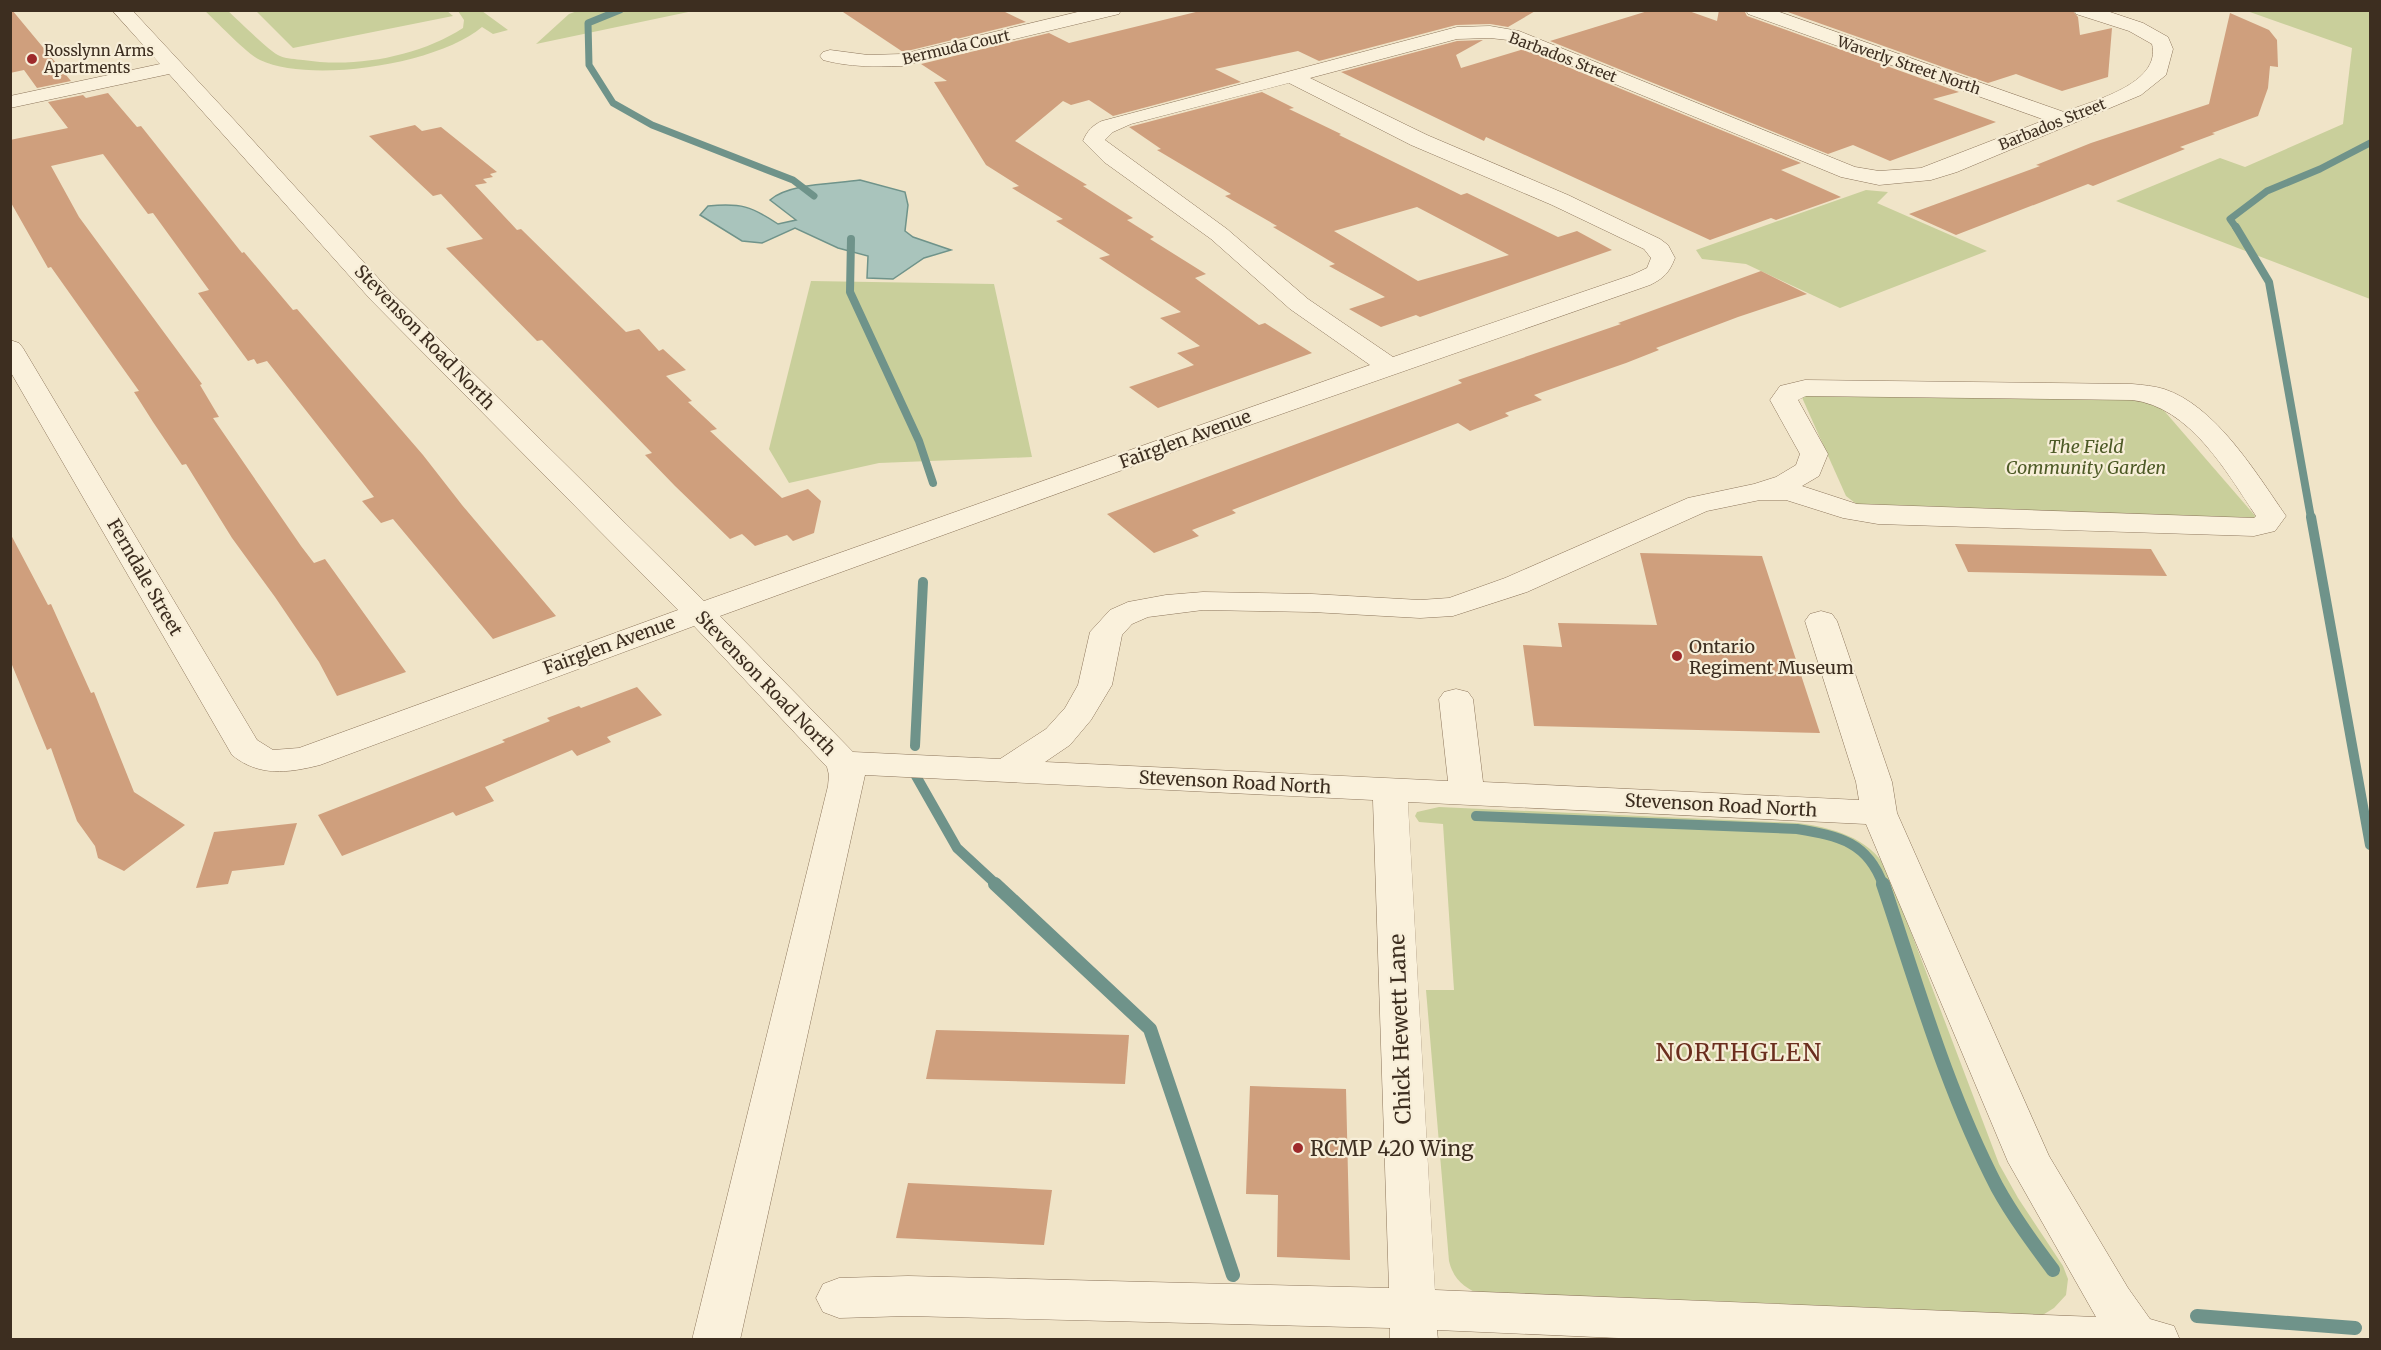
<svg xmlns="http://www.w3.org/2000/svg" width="2381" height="1350" font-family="Merriweather,serif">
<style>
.green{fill:#c9cf9b}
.water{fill:#a9c4bc;stroke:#6f938a;stroke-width:1.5}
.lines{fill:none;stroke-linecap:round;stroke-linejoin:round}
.stream-far3{stroke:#6f938a;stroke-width:7}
.stream-far2{stroke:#6f938a;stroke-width:8}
.stream-far1{stroke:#6f938a;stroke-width:10}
.stream{stroke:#6f938a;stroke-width:14}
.building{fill:#cf9f7d;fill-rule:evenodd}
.minor-casing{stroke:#8d765c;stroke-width:1}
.minor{fill:#faf1dc;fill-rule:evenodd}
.poi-dot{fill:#9e2a2b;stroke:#f7eed8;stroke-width:2}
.labels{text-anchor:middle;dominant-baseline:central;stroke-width:4.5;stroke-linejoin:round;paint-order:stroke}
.far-street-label{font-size:15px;fill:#3d2e20;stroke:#f7eed8}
.far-poi-label{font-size:15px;fill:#3d2e20;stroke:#f7eed8;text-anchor:start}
.street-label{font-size:18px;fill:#3d2e20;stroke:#f7eed8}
.park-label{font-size:18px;font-style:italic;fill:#4d5a26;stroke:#f7eed8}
.poi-label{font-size:18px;fill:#3d2e20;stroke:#f7eed8;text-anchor:start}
.near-street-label{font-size:21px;fill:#3d2e20;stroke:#f7eed8}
.near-poi-label{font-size:21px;fill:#3d2e20;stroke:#f7eed8;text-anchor:start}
.near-neighbourhood-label{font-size:24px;letter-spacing:1.5px;fill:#6b2e1e;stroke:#f7eed8}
</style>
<rect width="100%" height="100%" fill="#f0e4c8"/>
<g class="green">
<path d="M446 10 453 16 293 48 256 11Z"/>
<path d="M580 10H693V11L536 44 569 14Z"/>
<path d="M205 11H228C238 20 270 52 280 56 286 59 296 59 303 60 355 68 418 57 463 28L464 20 458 11H482L508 30 493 34 482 27C439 64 311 84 260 60 247 54 217 22 205 11Z"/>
<path d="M2247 11H2370V299L2116 201 2220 158 2245 167 2343 124 2352 48Z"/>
<path d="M1866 190 1888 192 1877 203 1987 251 1840 308 1746 264 1702 259 1696 250Z"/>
<path d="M811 281 994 284 1032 457 879 463 789 483 769 449Z"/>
<path d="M1800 393 2151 400 2160 406 2257 518 1874 509 1859 506 1846 496Z"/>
<path d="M1439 807 1798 823C1833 828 1868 837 1887 869L1999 1164 2018 1198 2063 1266 2068 1279 2066 1295 2054 1308 2041 1316 1483 1296C1465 1288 1454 1281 1449 1261L1426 990H1454L1443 824 1419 822 1415 816 1417 812Z"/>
</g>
<path class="water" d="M860 180 905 192 908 205 905 231 913 237 951 250 924 258 893 279 867 278 868 256 838 248 795 228 762 243 742 241 700 215 708 206C741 203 751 206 778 224L796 220 770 200C789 183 835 184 860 180Z"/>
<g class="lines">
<g class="stream-far3">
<path d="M620 10 588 23 589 65 613 103 652 125 793 180 814 196"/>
<path d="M2237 229 2230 219 2267 191 2320 169 2370 143"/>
</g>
<g class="stream-far2">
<path d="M2236 227 2269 282 2311 518"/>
<path d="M851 239 850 292 919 441 933 483"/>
</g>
<g class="stream-far1">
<path d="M2311 517 2370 845"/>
<path d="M915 746 923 582"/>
<path d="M916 776 957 848 997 885"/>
<path d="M1476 816 1797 829C1839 836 1868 842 1883 885"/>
</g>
<g class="stream">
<path d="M995 884 1150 1029 1233 1275"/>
<path d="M1883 884C1917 985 1947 1091 1997 1187 2013 1216 2033 1243 2053 1270"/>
<path d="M2197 1316 2355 1328"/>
</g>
</g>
<g class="building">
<path d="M10 10H12L71 81 37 88 24 70 10 73Z"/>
<path d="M840 10H1001L1026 22 903 52Z"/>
<path d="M1204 10H1537L1508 27 1490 24 1456 25 1319 61 1298 51 1215 69 1241 82 1113 116 1089 100 1071 105 1063 101 1015 141 1087 185 1083 186 1133 218 1127 220 1154 237 1150 239 1206 274 1195 278 1259 325 1265 323 1312 353 1158 408 1129 387 1194 365 1177 353 1200 346 1160 318 1181 312 1099 258 1110 255 1056 221 1063 219 1012 188 1019 186 986 165 934 82 947 81 921 64 1049 33 1069 43Z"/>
<path d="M1651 10H1686L1717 21 1719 10H1744L1747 16 1959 92 1933 99 1996 122 1890 161 1853 145 1828 154 1550 41Z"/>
<path d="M1782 10H2072L2078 17 2080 35 2112 28 2108 77 2062 91 2016 74 1988 83Z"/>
<path d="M2230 13 2269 30 2277 40 2278 67 2270 66 2268 88 2258 116 2212 133 2215 134 2180 147 2185 149 2093 186 2088 184 1956 235 1909 214 2040 166 2036 165 2091 143 2209 104Z"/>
<path d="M1483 40 1456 55 1461 68 1524 49 1801 163 1781 170 1841 197 1776 220 1771 218 1710 240 1486 137 1484 141 1341 72 1457 41Z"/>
<path d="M1262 92 1294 108 1289 109 1341 134 1339 135 1461 195 1467 193 1558 237 1577 231 1612 250 1420 317 1416 315 1381 327 1349 309 1385 297 1329 266 1335 264 1273 227 1277 226 1225 196 1231 194 1157 150 1161 149 1129 127ZM1417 207 1442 220 1509 255 1418 281 1334 231Z"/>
<path d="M108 93 137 127 141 126 242 253 244 252 293 310 297 309 423 455 462 505 556 616 493 639 393 519 381 523 362 501 374 497 267 361 257 364 254 359 248 361 198 293 209 290 153 213 148 214 103 154 51 166 79 217 202 384 200 385 219 417 213 418 301 546 314 563 325 559 406 672 337 696 319 662 275 597 232 538 186 464 182 465 153 422 134 392 139 391 51 267 48 268 10 201V140L68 128 48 102 83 95 86 98Z"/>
<path d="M415 125 422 131 441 127 497 172 490 174 493 177 483 179 487 183 475 185 517 230 521 229 626 332 639 329 659 351 663 349 686 370 666 376 692 401 688 402 717 429 710 431 782 498 808 489 821 501 814 533 793 541 787 535 755 546 742 534 730 539 675 486 645 455 652 453 542 340 537 341 446 248 483 239 441 194 433 196 369 136Z"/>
<path d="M1761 271 1807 294 1738 317 1656 348 1659 350 1626 363 1534 395 1542 400 1505 413 1509 416 1470 431 1458 423 1317 477 1232 510 1236 513 1192 530 1199 536 1154 553 1107 514 1462 383 1458 380 1621 324 1618 323Z"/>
<path d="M10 533 48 605 51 604 91 693 94 692 134 792 185 825 124 871 98 858 95 846 77 821 51 748 47 750 10 660Z"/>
<path d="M1955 544 2151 549 2167 576 1968 572Z"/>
<path d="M1640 553 1762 556 1820 733 1534 726 1523 645 1562 647 1558 623 1657 625Z"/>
<path d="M637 687 662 715 607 737 611 742 577 756 572 750 485 787 494 801 456 816 453 812 342 856 318 815 505 742 502 740 550 721 547 718 579 706 581 708Z"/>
<path d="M297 823 284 865 232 871 228 884 196 888 214 832Z"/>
<path d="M936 1030 1129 1035 1125 1084 926 1079Z"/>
<path d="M1250 1086 1346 1089 1350 1260 1277 1257 1278 1195 1246 1194Z"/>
<path d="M908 1183 1052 1190 1044 1245 896 1238Z"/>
</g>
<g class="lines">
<defs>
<g id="minor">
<path d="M112 10H132L237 123 389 290 704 601 1370 365 1290 309 1211 239 1104 162 1083 141C1087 131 1093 125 1102 121L1457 27 1490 26 1519 31 1855 167 1879 171 1921 168 2045 120 1748 14 1746 10H1774L2064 112C2092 101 2162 84 2152 44L2129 31 2076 14 2074 10H2104L2143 23 2168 37 2173 49 2166 75 2141 95 1957 172 1931 180 1879 185 1841 177 1508 40 1490 38 1457 39 1310 78 1427 135 1568 195 1660 239 1668 245 1675 258C1669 273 1664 278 1650 285L1150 460 720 616 853 752 1000 759 1046 729 1065 708 1078 685 1090 632 1110 610 1128 602 1166 595 1203 592 1312 594 1420 600 1449 598 1505 578 1688 498 1754 484 1776 477 1796 465 1800 454 1770 400 1780 386 1805 380 2132 384C2143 385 2154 386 2164 389 2216 406 2256 473 2286 516L2275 531 2254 536 1878 524 1843 518 1786 500H1760L1707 511 1527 592 1453 616 1420 618 1312 612 1203 610 1148 617 1132 624 1122 635 1112 685 1091 720 1070 745 1045 762 1448 781 1439 699 1444 692 1456 689 1468 692 1473 699 1483 782 1859 800 1856 782 1805 621 1810 614 1821 611 1832 614 1837 621 1892 782 1897 813 2049 1156 2128 1288 2150 1319 2174 1326 2180 1340H1663L1437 1330 1438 1340H1390V1328L908 1316 839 1318 823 1312 816 1298 823 1284 839 1278 908 1276 1389 1288 1373 800 865 775 740 1340H692L828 786 829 775 827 767 694 626 320 765C288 773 259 777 232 755L10 371V340L19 343 23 348 257 740 273 750 299 748 678 610 371 300 169 74 10 108V96L160 64ZM1289 83 1411 145 1552 205 1644 249 1651 258 1647 268 1632 275 1393 357 1308 299 1227 229 1105 140 1113 132 1131 124ZM1806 396 2132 400C2190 407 2226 471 2256 516L2254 518 1857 504 1802 486 1819 476 1828 454 1798 400ZM1408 802 1866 824 2008 1162 2096 1317 1435 1290Z"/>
<path d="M1086 10H1121L1119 14 902 66C875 67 849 67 823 60L820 56 823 52 830 50 868 55 902 54Z"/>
</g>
</defs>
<use href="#minor" class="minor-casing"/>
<use href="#minor" class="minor"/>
</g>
<g class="poi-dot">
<circle cx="32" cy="59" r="6"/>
<circle cx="1677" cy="656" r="6"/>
<circle cx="1298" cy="1148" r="6"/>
</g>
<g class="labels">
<g class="far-street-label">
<text transform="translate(956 47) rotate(-13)">Bermuda Court</text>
<text transform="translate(1563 57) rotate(21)">Barbados Street</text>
<text transform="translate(1909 65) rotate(19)">Waverly Street North</text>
<text transform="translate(2052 124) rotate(-22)">Barbados Street</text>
</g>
<g class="far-poi-label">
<text x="44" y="50">Rosslynn Arms<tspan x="44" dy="17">Apartments</tspan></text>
</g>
<g class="street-label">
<text transform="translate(425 337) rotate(46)">Stevenson Road North</text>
<text transform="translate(1185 439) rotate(-20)">Fairglen Avenue</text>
<text transform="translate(145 577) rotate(60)">Ferndale Street</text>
<text transform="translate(609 645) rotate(-20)">Fairglen Avenue</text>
<text transform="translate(766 683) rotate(46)">Stevenson Road North</text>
<text transform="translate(1235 782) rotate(3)">Stevenson Road North</text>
<text transform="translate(1721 805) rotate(3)">Stevenson Road North</text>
</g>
<g class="park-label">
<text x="2086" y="446">The Field<tspan x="2086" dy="21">Community Garden</tspan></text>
</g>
<g class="poi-label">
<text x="1689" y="646">Ontario<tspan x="1689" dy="21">Regiment Museum</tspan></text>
</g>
<g class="near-street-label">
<text transform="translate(1400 1029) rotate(-92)">Chick Hewett Lane</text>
</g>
<g class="near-poi-label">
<text x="1310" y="1148">RCMP 420 Wing</text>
</g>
<g class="near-neighbourhood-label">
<text x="1739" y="1052">NORTHGLEN</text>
</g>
</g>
<rect width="2381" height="1350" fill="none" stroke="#3d2e20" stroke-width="24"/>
</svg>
